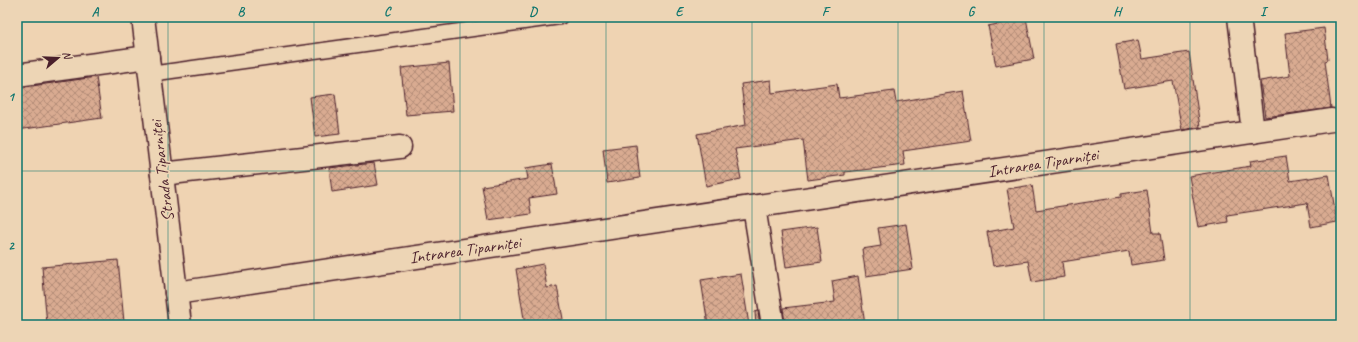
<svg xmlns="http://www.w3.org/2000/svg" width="1358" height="342" font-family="Caveat,sans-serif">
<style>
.building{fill:url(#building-cross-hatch);stroke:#4a1f2b}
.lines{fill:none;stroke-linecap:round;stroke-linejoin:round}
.service-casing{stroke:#4a1f2b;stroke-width:17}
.minor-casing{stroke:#4a1f2b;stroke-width:25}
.service{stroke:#edd5b5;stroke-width:14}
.minor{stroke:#edd5b5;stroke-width:22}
.grid{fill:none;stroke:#0f766e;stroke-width:1;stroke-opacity:0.55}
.labels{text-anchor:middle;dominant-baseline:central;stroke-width:3.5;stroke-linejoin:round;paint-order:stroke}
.street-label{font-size:17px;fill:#4a1f2b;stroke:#edd5b5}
.neatline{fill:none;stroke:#0f766e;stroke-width:1.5}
.grid-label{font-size:13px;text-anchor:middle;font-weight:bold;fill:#0f766e}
</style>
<defs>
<pattern id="building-cross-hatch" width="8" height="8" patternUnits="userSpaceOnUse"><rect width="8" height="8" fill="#d9ab91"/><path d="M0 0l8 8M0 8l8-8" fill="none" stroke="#b28b77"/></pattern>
</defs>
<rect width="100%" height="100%" fill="#efd3b2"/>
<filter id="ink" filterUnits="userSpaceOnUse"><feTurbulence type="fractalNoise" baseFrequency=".025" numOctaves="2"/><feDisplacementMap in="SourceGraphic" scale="8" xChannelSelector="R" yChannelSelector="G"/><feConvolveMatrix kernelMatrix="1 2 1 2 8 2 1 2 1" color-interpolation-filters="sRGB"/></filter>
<g filter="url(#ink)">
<g class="building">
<path d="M1026 18 1034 59 996 66 988 26Z"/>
<path d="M1324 28 1328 60 1325 61 1331 108 1265 117 1260 81 1290 76 1285 33Z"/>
<path d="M1138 40 1142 59 1189 52 1200 127 1182 130 1173 81 1124 89 1116 44Z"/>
<path d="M449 63 453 111 406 115 401 68Z"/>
<path d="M96 77 102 118 17 130V88Z"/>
<path d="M771 80 772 93 837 84 839 98 894 91 896 102 963 91 971 141 903 151 905 165 845 172V175L808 180 803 140 735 149 741 179 706 186 697 134 746 125 741 84Z"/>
<path d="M335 94 340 134 315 137 310 97Z"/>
<path d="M636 145 640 178 607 183 603 149Z"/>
<path d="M1286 156 1290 181 1329 175 1337 222 1311 227 1307 203 1227 215 1228 222 1198 227 1189 176 1251 166 1250 161Z"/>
<path d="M374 163 378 185 332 192 329 168Z"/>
<path d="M552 164 557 194 529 198 531 214 488 220 482 186 528 179 526 168Z"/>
<path d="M1032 185 1036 210 1121 197V194L1147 190 1153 233H1160L1164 260 1131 265 1129 251 1062 262 1064 277 1032 282 1028 261 993 266 987 232 1014 227 1007 189Z"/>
<path d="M906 224 913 269 866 276 862 249 881 246 878 228Z"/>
<path d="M817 227 822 262 786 267 781 232Z"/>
<path d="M118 260 124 322 97 325H47L42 267Z"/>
<path d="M543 264 547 288 557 286 563 319 525 325 516 269Z"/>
<path d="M741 274 749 325H708L701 280Z"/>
<path d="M858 276 865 325H785L783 308 835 302 832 281Z"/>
<path d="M758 311 760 325H756L755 312Z"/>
</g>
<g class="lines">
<defs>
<path id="service" d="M150 74 560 17"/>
<g id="minor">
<path d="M143 17 180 325"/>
<path d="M1239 17 1253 132"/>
<path d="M17 75 148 57"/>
<path d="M162 174 400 147"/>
<path d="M754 207 773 325"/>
<path d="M176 293 1332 120"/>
</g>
</defs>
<use href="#service" class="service-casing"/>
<use href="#minor" class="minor-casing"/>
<use href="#service" class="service"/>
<use href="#minor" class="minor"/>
</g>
</g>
<path class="grid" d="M168 17V325M314 17V325M460 17V325M606 17V325M752 17V325M898 17V325M1044 17V325M1190 17V325M17 171H1341"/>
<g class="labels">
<g class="street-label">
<text transform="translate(1043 163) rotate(-9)">Intrarea Tiparniței</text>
<text transform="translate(162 171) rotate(-97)">Strada Tiparniței</text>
<text transform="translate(465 250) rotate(-8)">Intrarea Tiparniței</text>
</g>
</g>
<rect width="1358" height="342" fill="none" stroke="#edd5b5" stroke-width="44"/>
<g transform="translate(58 58) rotate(71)" stroke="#edd5b5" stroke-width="3" paint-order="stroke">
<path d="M0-3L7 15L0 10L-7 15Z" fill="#4a1f2b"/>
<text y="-6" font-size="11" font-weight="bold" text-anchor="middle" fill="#4a1f2b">N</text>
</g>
<rect x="22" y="22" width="1314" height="298" class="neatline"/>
<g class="grid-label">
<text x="95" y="16">A</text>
<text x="241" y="16">B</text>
<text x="387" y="16">C</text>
<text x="533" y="16">D</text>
<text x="679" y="16">E</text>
<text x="825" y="16">F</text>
<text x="971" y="16">G</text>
<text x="1117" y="16">H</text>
<text x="1263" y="16">I</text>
<text x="11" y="101">1</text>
<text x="11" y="250">2</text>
</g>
</svg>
